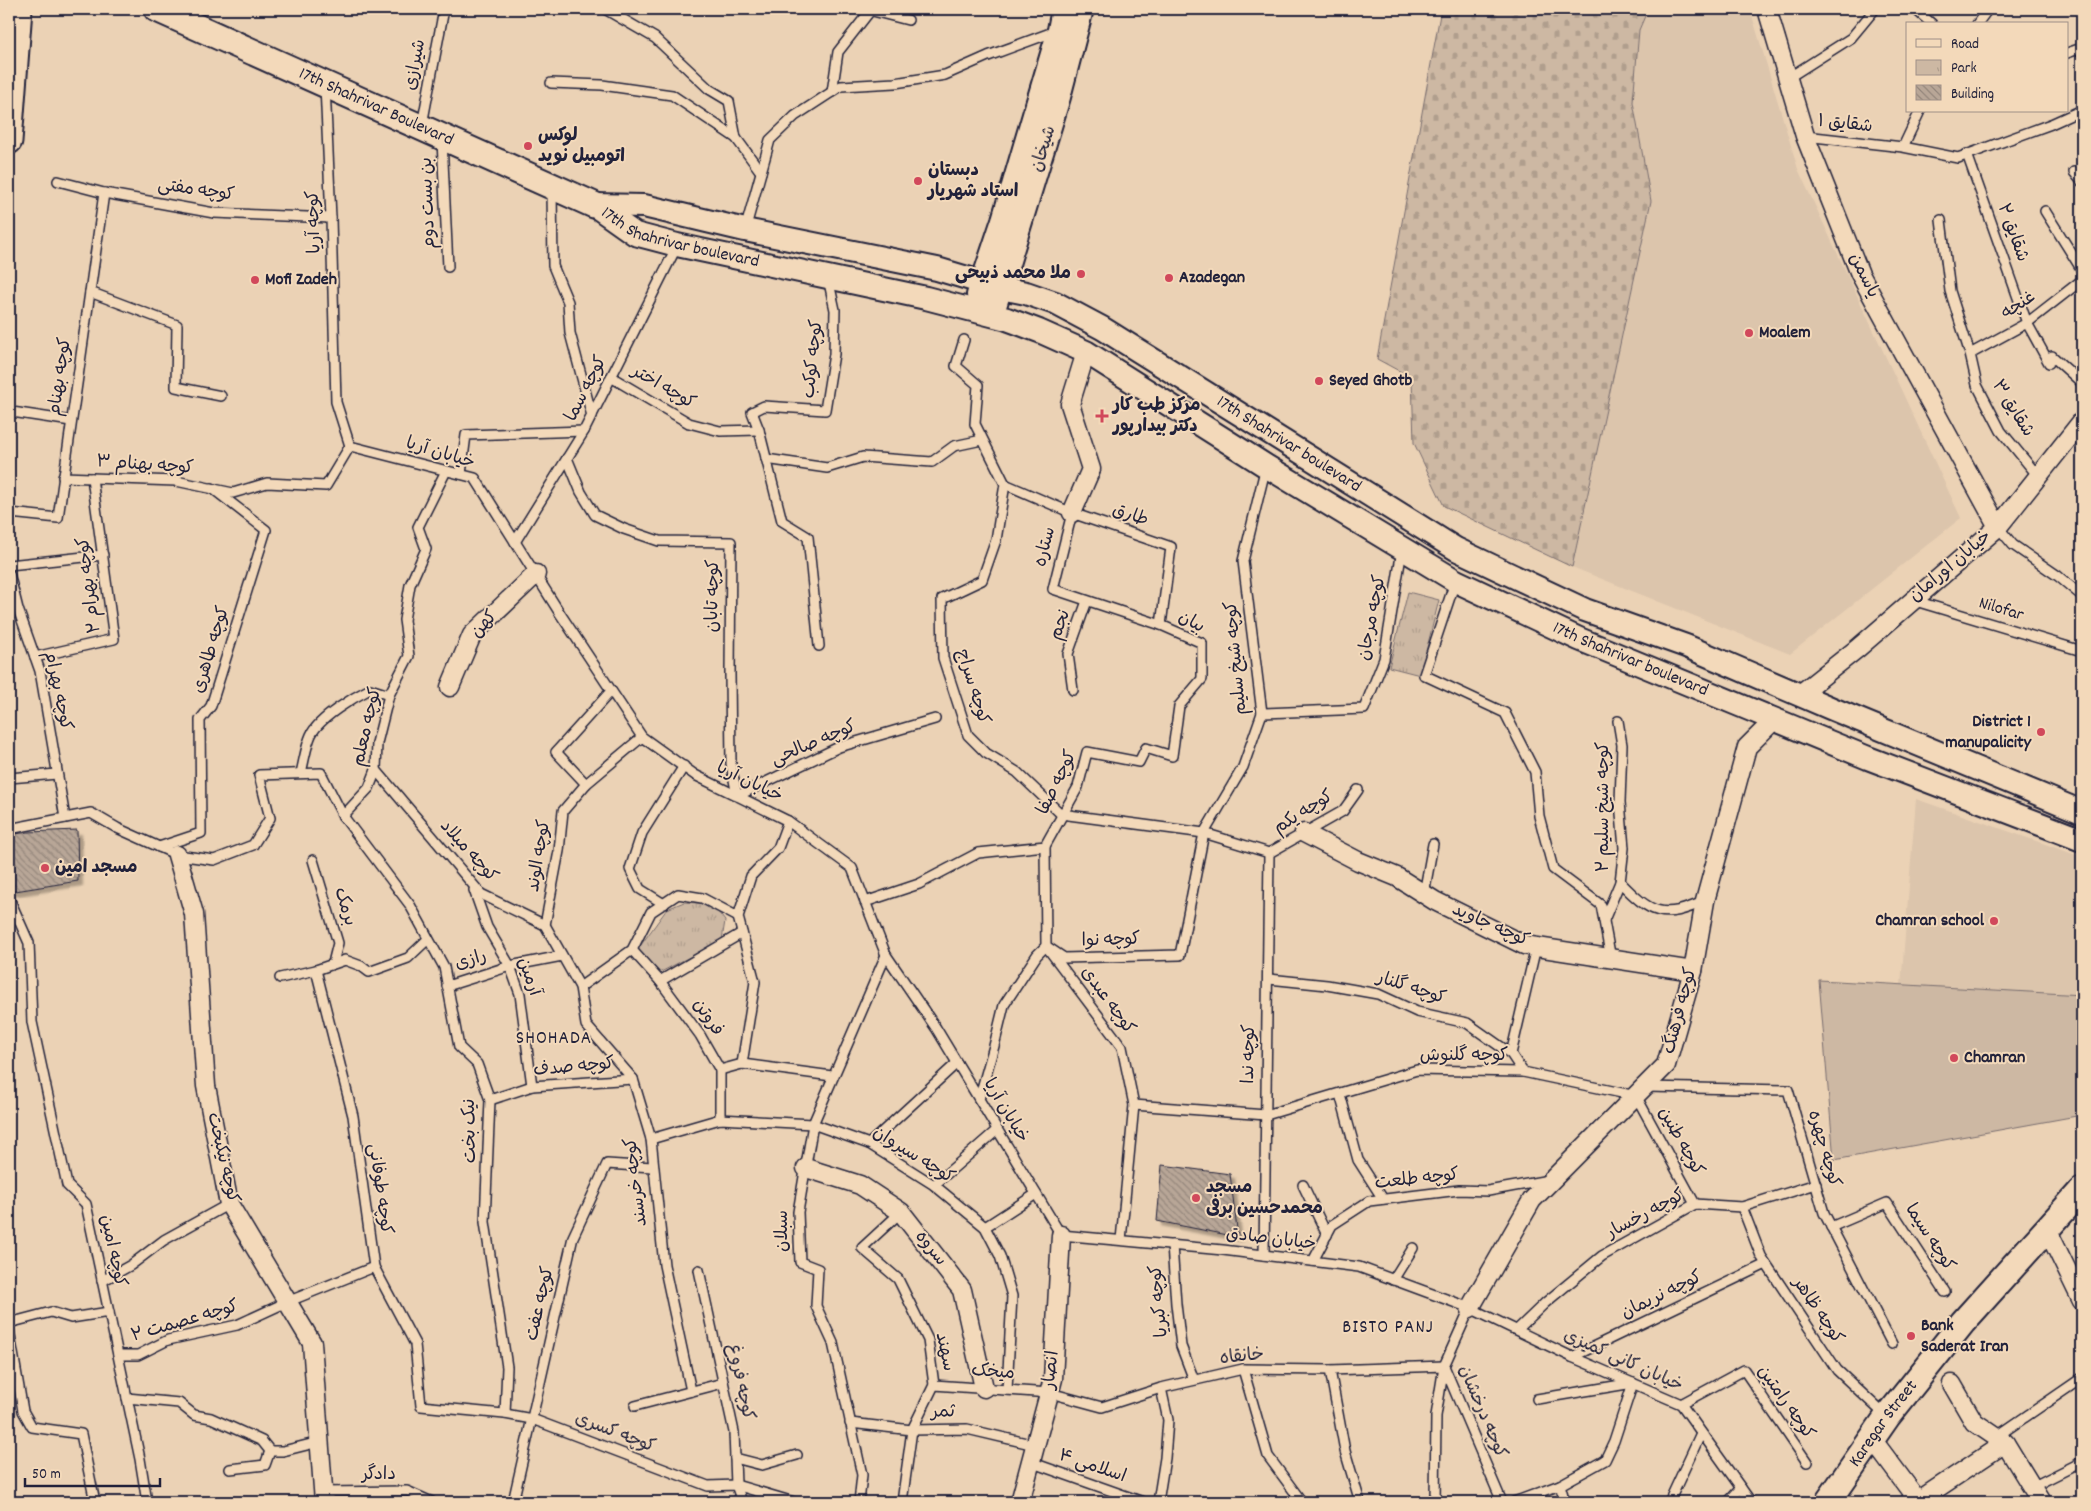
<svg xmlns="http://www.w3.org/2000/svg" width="2091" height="1511" font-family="Dekko,'Playpen Sans Arabic',sans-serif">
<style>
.built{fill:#dcc5ac}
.green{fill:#cdb8a3;stroke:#786d6f}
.cemetery{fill:url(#cemetery-stones);stroke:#786d6f}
.park{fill:url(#park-tufts);stroke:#786d6f}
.building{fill:url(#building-back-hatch);stroke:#22223b;filter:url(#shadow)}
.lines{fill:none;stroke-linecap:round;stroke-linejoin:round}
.service-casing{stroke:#22223b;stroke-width:12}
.minor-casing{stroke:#22223b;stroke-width:21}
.tertiary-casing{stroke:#22223b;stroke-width:26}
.secondary-casing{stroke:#22223b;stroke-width:29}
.service{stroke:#f3d9ba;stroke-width:9}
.minor{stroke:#f3d9ba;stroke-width:18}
.tertiary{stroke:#f3d9ba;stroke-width:22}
.secondary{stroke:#f3d9ba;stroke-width:25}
.poi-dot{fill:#d1495b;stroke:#f3d9ba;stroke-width:2}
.labels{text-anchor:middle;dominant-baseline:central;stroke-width:4;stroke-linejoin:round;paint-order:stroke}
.street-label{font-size:18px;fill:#22223b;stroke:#f3d9ba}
.poi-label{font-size:18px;font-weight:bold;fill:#22223b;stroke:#f3d9ba;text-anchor:start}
.neighbourhood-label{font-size:19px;letter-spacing:1px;fill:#22223b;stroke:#f3d9ba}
</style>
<defs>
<pattern id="cemetery-stones" width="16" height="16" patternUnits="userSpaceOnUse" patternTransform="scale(1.25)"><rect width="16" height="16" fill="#cdb8a3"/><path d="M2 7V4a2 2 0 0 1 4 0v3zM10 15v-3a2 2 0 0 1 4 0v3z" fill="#b09e8d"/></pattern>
<pattern id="park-tufts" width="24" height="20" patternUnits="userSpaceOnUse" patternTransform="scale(1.25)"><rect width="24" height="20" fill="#cdb8a3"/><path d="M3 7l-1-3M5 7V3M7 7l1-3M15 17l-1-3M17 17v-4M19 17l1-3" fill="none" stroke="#b09e8d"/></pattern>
<pattern id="building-back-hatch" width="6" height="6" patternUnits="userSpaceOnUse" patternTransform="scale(1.25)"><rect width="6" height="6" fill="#b8a697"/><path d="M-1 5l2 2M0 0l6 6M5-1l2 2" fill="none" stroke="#95877c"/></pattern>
<filter id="shadow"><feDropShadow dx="4.5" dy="4.5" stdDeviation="1" flood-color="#0004"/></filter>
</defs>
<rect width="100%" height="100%" fill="#ebd2b5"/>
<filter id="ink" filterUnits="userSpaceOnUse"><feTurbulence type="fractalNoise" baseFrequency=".02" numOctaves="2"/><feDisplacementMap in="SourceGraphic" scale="10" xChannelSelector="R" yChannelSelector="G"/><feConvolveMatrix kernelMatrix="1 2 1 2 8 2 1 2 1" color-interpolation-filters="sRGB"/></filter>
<g filter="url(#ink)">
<g class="built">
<path d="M1648 9H1750L1798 169 1961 518 1790 654 1572 567 1651 201 1633 102 1639 30Z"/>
<path d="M1916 799 2082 857V995L1901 985Z"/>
</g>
<path class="green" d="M1819 980 2082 995V1115L1834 1160Z"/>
<path class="cemetery" d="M1441 9H1648L1639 30 1633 102 1651 201 1572 567 1444 506 1414 443 1412 378 1377 359Z"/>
<g class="park">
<path d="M1408 592 1439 600 1420 675 1389 667Z"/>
<path d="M684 902 712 904 725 921 722 940 657 974 638 949 667 909Z"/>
</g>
<g class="building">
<path d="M77 830 78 881 9 892V873L12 872 9 856V835L28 832Z"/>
<path d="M1162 1165 1230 1174 1238 1237 1157 1221Z"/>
</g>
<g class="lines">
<defs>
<g id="service">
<path d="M605 9 655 38 709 89 729 101 736 138 761 172"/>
<path d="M865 9 908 20"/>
<path d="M1915 9 1932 24"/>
<path d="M1977 24 1988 9"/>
<path d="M2067 53 2082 48"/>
<path d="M1788 78 1851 38 1875 9"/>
<path d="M551 83 602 85 672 95 736 138"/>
<path d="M325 86 331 218 336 402 350 446"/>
<path d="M832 92 838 52 870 11"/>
<path d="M422 125 444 9"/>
<path d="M1805 136 1903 147 1958 158 2051 124 2082 110"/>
<path d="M442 140 448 267"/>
<path d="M1903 147 1920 111"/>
<path d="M1967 154 2027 323 2049 363 2052 356 2082 383"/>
<path d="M2074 172 2082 182"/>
<path d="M58 181 104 193 214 213 331 218"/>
<path d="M552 190 553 266 568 302 570 333 592 416"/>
<path d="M2045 211 2082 270"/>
<path d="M1941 220 1950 291 1970 354 1977 385 2001 431 2038 476"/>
<path d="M745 230 770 140 795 116 841 86 895 83 945 75 988 56 1056 31"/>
<path d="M90 292 177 325 176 387 221 396"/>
<path d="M964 340 956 366 978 385 975 424 1005 484 996 540 982 580 942 599 943 658 968 735 986 753 1017 772 1061 814 1204 833 1269 853 1343 811 1358 790"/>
<path d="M1970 354 2027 323 2082 280"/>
<path d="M611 377 689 423 720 431 759 430"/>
<path d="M12 412 71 421"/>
<path d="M350 446 475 478 561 615 642 737 695 775 788 821 852 868 886 955 936 1028 1061 1235 1223 1250 1359 1267 1470 1308 1572 1357 1681 1404 1751 1502"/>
<path d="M567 458 581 492 595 515 624 529 659 541 731 542 730 674 731 764 737 796 839 747 935 719"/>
<path d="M766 459 827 468 863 457 932 462 954 446 982 440"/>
<path d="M461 474 466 435 584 431"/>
<path d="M63 477 176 481 233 493 267 483 326 486 350 446"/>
<path d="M1005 484 1072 513 1171 547 1161 625"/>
<path d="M10 513 58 518 104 193"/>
<path d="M1998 527 2013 545 2058 576 2082 596"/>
<path d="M515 542 584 431 677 246"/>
<path d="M9 565 103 555"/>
<path d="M9 573 18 609 40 671 65 818"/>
<path d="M1455 582 1424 675 1505 713 1535 772 1539 816 1553 869 1601 905 1611 959"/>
<path d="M1912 600 2082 651"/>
<path d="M819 646 808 537 782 521 759 430 752 412 764 406 825 410 834 354 835 310 828 278"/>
<path d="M35 657 114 639 92 478"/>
<path d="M1073 690 1068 654 1087 601"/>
<path d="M1262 713 1364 709 1384 659 1402 550"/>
<path d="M376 770 481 894 545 925 580 987 586 1025 633 1079 651 1139 664 1265 691 1391"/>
<path d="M301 773C304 761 306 746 311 735 319 718 354 697 370 689L389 695"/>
<path d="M9 778 57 774"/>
<path d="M586 784 556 752 611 691"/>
<path d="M343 816 369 788 376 770 377 743 389 695 409 656 404 620 410 585 426 549 418 527 446 471"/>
<path d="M9 829 91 813 117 828 177 855 214 860 253 845 270 818 259 775 321 773 343 816 410 905 444 967 459 1047 477 1064 490 1100 485 1222 507 1367 505 1414"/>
<path d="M1045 846 1046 946 1122 1047 1134 1105 1121 1240"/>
<path d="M159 847 201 833 200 720 211 706 266 530 212 488"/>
<path d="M313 860 338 943 334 959 335 963"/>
<path d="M1620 882C1651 914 1663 920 1705 901"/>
<path d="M474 890 487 927 510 966 520 994 532 1086"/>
<path d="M1424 894 1433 844"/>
<path d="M9 898 29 943 32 1022 67 1185 86 1204 140 1459 147 1502"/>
<path d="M865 902 919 884 978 853 1045 846 1078 787 1087 752 1139 762 1146 748 1172 756 1179 706 1202 679V643L1161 625 1053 589 1072 513"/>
<path d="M664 904 640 889 630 869 642 833 684 766"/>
<path d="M1604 920 1620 882 1624 848 1620 802 1622 745 1618 721"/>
<path d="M545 925 559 851 563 811 586 784 642 737"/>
<path d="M632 950 660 981 700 1035 720 1070V1119"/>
<path d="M316 970 353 1116 374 1267 415 1344 421 1406 505 1414 532 1419 708 1486 736 1485 794 1502"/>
<path d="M280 978 316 970 345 960 361 966 369 972 408 958 428 939"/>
<path d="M1269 979 1327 985 1378 994 1417 1012 1467 1023 1511 1054 1523 1072"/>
<path d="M660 981 742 933"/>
<path d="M447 986 510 966 562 956"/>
<path d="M580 987 632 950 651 912 678 894 702 898 738 917"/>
<path d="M1511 1054 1536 947"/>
<path d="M742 1064 755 982 738 917 751 876 778 848 788 821"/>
<path d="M720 1070 742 1064 832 1076"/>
<path d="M1647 1087 1788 1090 1824 1213 1892 1344"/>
<path d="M1340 1094 1358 1160 1383 1199"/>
<path d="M979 1099 994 1046 1004 1005 1037 955 1046 946 1064 958 1180 955 1204 833 1243 767 1262 713 1243 561 1266 466"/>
<path d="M490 1100 532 1086 633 1079"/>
<path d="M1134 1105 1266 1115 1417 1070 1523 1072 1636 1096 1695 1204"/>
<path d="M651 1139 720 1119 813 1124 869 1144 934 1185 985 1227 1000 1256 1012 1296 1007 1390"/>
<path d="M869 1144 957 1063"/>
<path d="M934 1185 997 1130"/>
<path d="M1303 1185 1327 1235"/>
<path d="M1742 1207 1761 1256 1837 1370 1885 1415"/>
<path d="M901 1212 862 1248 898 1279 928 1340 934 1385 912 1430 902 1502"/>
<path d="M985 1227 1036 1194"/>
<path d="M1831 1227 1887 1203 1945 1292"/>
<path d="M1172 1245 1176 1304 1181 1346 1194 1380"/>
<path d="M1264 1255 1269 853"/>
<path d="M1313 1261 1332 1225 1369 1201 1459 1190 1488 1191 1549 1180"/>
<path d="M699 1270 734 1432 736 1485 740 1496 739 1502"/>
<path d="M1393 1280 1413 1248"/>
<path d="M102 1281 131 1265 164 1240 229 1204"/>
<path d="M1470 1308 1444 1366 1502 1502"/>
<path d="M9 1323 51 1312 71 1318 109 1312"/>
<path d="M9 1329 23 1411 32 1427 81 1434 95 1502"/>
<path d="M1517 1330 1545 1303 1602 1256 1695 1204 1742 1207 1816 1184"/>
<path d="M118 1355H138L168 1340 237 1325 287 1302 374 1267"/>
<path d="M1572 1357 1766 1264"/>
<path d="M1243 1369 1268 1456 1302 1502"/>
<path d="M1330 1370 1345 1451 1360 1502"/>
<path d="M934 1385 1050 1393 1102 1407 1161 1388 1243 1369 1330 1370 1444 1366 1436 1416 1435 1502"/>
<path d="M127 1398 179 1403 194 1415 211 1418 262 1441 270 1451"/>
<path d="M1681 1404 1744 1370 1807 1462"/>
<path d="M635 1406 723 1383"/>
<path d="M850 1423 912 1430 967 1429 1035 1445"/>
<path d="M1996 1437 2082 1378"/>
<path d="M735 1458 762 1465 797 1455"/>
<path d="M1030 1462 1143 1502"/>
<path d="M230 1469 265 1465 270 1451H283L319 1442"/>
<path d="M1560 1485 1565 1502"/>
<path d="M2032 1487 2082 1462"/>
<path d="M323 1492 407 1491 432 1502"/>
<path d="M513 1502 573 1237 607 1164 652 1167"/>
<path d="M859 1502 862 1475 833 1343 816 1306 818 1269 800 1262 798 1212 813 1124 886 955"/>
<path d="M1158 1502 1165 1458 1168 1420 1161 1388"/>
<path d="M1514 1502 1560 1485 1605 1460 1614 1441 1633 1383 1537 1399"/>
<path d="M1669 1502 1701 1433"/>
<path d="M1728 1502 1741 1488"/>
</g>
<g id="minor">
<path d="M1767 9 1805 136 1860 274 1998 527"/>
<path d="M1072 513 1091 469 1070 404 1086 352"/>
<path d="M450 687 472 635 536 574"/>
<path d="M1800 694 1858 648 1998 527 2082 421"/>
<path d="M1304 833 1358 861 1397 877 1435 901 1524 945 1693 971"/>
<path d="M177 855 194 914 206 1086 229 1204 312 1343 324 1502"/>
<path d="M806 1168 860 1185 901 1212 962 1290 984 1388"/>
<path d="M2047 1229 2082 1301"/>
<path d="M1470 1308 1532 1200 1666 1065 1693 971 1705 901 1747 747 1775 719"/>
<path d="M1952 1384 1974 1422 2005 1443 2041 1502"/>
<path d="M1872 1439 1919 1502"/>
<path d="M1918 1501 2005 1443"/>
<path d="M1020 1502 1053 1379 1061 1235"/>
</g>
<g id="tertiary">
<path id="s1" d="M594 205 635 234 677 245 926 298 1007 319 1039 331 1086 352 1266 466 1456 581 1579 639 1868 758 2082 840"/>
<path id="s2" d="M594 205 644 206 745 230 937 269 1001 288 1026 293 1055 303 1102 328 1456 549 1585 610 1686 646 1835 710 2082 812"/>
<path d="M978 295 1003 220 1059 30 1063 9"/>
<path d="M996 303 1059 97 1082 9"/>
</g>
<g id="secondary">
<path id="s3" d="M157 9 594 205"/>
<path d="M9 141 19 9"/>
<path id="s4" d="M1828 1502 1887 1417 1963 1322 2082 1190"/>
</g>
</defs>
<use href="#service" class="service-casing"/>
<use href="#minor" class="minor-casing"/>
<use href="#tertiary" class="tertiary-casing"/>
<use href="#secondary" class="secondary-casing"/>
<use href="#service" class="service"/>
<use href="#minor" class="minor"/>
<use href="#tertiary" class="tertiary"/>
<use href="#secondary" class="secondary"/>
</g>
</g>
<g class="poi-dot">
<circle cx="528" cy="146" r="5"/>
<circle cx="918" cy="181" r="5"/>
<circle cx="1081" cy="274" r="5"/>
<circle cx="1169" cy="278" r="5"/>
<circle cx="255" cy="280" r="5"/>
<circle cx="1749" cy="333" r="5"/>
<circle cx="1319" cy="381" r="5"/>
<path d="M1099.5 408.5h5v5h5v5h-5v5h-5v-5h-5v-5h5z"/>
<circle cx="2041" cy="732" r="5"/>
<circle cx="45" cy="868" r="5"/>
<circle cx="1994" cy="921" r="5"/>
<circle cx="1954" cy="1058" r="5"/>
<circle cx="1196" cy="1198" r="5"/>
<circle cx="1911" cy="1336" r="5"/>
</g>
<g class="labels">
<g class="street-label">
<text transform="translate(416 65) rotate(-79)">شیرازی</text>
<text stroke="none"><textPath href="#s3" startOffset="240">17th Shahrivar Boulevard</textPath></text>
<text transform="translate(1845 125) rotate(6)">شقایق ۱</text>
<text transform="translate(1044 149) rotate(-73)">شیخان</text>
<text transform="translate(196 191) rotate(8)">کوچه مفتی</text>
<text transform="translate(429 203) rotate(-92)">بن بست دوم</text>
<text transform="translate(315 222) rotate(-92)">کوچه آریا</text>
<text transform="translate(2012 233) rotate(70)">شقایق ۲</text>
<text stroke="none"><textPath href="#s1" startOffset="94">17th Shahrivar boulevard</textPath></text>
<text transform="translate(1863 276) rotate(64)">یاسمن</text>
<text transform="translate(2019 306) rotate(-33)">غنچه</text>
<text transform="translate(814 359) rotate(-84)">کوچه کوکب</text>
<text transform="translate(61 377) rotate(-82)">کوچه بهنام</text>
<text transform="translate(663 388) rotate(30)">کوچه اختر</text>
<text transform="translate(587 389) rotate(-63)">کوچه سما</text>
<text transform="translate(2012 409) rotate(58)">شقایق ۳</text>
<text stroke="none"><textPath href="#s2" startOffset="746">17th Shahrivar boulevard</textPath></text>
<text transform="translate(440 454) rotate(17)">خیابان آریا</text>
<text transform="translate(145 466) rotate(4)">کوچه بهنام ۳</text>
<text transform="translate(1130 516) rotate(19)">طارق</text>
<text transform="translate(1046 547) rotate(-76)">ستاره</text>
<text transform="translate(1951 567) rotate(-40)">خیابان اورامان</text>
<text transform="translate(90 585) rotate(-97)">کوچه بهرام ۲</text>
<text transform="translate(714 596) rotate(-89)">کوچه تابان</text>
<text transform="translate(2001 610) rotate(17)">Nilofar</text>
<text transform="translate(1373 618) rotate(-79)">کوچه مرجان</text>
<text transform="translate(1191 623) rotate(29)">بیان</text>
<text transform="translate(485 625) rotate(-48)">کهن</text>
<text transform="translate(1061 625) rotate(-70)">نجم</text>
<text transform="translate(212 650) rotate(-73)">کوچه طاهری</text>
<text transform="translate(1237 658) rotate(-95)">کوچه شیخ سلیم</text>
<text stroke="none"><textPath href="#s1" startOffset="1144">17th Shahrivar boulevard</textPath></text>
<text transform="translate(972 687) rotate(73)">کوچه سراج</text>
<text transform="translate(57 691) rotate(78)">کوچه بهرام</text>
<text transform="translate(368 727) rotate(-77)">کوچه معلم</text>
<text transform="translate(814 744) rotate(-23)">کوچه صالحی</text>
<text transform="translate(749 783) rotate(26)">خیابان آریا</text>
<text transform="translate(1058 783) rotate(-64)">کوچه صفا</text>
<text transform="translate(1604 807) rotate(-90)">کوچه شیخ سلیم ۲</text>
<text transform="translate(1304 813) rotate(-32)">کوچه یکم</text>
<text transform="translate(468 852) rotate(48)">کوچه میلاد</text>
<text transform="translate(540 856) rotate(-81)">کوچه الوند</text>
<text transform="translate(344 907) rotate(73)">برمک</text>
<text transform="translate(1490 926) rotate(24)">کوچه جاوید</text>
<text transform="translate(1111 941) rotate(-2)">کوچه نوا</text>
<text transform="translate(471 961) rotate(-17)">رازی</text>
<text transform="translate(528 977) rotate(71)">آرمین</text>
<text transform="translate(1411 989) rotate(18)">کوچه گلنار</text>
<text transform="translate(1107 1001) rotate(54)">کوچه عبدی</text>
<text transform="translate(1681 1011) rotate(-75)">کوچه فرهنگ</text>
<text transform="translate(707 1018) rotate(56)">فروتن</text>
<text transform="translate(1250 1054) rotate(-89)">کوچه ندا</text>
<text x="1464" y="1056">کوچه گلنوش</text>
<text transform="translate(574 1068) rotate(-5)">کوچه صدف</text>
<text transform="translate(1005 1111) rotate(59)">خیابان آریا</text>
<text transform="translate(471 1131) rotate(-91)">نیک بخت</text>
<text transform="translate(1680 1142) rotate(61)">کوچه طنین</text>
<text transform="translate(1823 1149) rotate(74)">کوچه چهره</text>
<text transform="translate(913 1156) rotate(32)">کوچه سیروان</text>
<text transform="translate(222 1158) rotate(77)">کوچه نیکبخت</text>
<text transform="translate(1417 1180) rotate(-6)">کوچه طلعت</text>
<text transform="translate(637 1182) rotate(-97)">کوچه خرسند</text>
<text transform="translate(379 1189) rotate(82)">کوچه طوفانی</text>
<text transform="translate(1646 1215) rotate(-28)">کوچه رخسار</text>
<text transform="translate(783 1231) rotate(-90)">سبلان</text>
<text transform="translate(1929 1238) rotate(57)">کوچه سیما</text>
<text transform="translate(1271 1240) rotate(7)">خیابان صادق</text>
<text transform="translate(930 1249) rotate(51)">سروه</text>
<text transform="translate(112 1251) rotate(78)">کوچه امین</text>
<text transform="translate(1662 1296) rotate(-26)">کوچه نریمان</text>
<text transform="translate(1160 1301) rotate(-95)">کوچه کبریا</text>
<text transform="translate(541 1304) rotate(-77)">کوچه عفت</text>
<text transform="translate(1817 1311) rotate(56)">کوچه ظاهر</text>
<text transform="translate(185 1322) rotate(-16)">کوچه عصمت ۲</text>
<text transform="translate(944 1352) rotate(78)">سهند</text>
<text transform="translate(1242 1357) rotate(-6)">خانقاه</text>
<text transform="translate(1623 1361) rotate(24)">خیابان کانی کمیزی</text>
<text transform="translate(1052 1370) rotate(-83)">انصار</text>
<text transform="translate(993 1373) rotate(4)">میخک</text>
<text transform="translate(740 1382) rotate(78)">کوچه فروغ</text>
<text transform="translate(1785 1403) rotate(55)">کوچه رامتین</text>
<text transform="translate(1482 1412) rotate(67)">کوچه درخشان</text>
<text transform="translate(943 1413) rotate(-1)">ثمر</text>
<text stroke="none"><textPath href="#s4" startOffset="96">Karegar Street</textPath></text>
<text transform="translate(615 1433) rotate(21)">کوچه کسری</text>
<text transform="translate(1092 1467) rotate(19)">اسلامی ۴</text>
<text x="379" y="1475">دادگر</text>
</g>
<g class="poi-label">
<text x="538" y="136">لوکس<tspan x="538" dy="21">اتومبیل نوید</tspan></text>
<text x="928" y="171">دبستان<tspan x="928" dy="21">استاد شهریار</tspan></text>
<text x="1071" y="274" text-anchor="end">ملا محمد ذبیحی</text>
<text x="1179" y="278">Azadegan</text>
<text x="265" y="280">Mofi Zadeh</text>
<text x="1759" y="333">Moalem</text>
<text x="1329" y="381">Seyed Ghotb</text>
<text x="1113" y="406">مرکز طب کار<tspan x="1113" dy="21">دکتر بیدارپور</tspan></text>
<text x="2031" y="722" text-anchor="end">District 1<tspan x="2031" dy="21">manupalicity</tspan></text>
<text x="55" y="868">مسجد امین</text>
<text x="1984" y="921" text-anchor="end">Chamran school</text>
<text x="1964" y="1058">Chamran</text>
<text x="1206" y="1188">مسجد<tspan x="1206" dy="21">محمدحسین برفی</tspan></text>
<text x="1921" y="1326">Bank<tspan x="1921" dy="21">Saderat Iran</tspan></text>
</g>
<g class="neighbourhood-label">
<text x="554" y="1039">SHOHADA</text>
<text x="1388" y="1328">BISTO PANJ</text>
</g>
</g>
<rect width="2091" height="1511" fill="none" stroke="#f3d9ba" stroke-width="30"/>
<rect x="15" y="15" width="2061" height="1481" fill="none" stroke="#22223b" stroke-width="2" filter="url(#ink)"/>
<rect x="1906" y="22" width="162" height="90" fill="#f3d9ba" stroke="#9f9087"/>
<rect x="1916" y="39" width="25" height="8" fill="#f3d9ba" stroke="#9f9087"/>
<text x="1951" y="48" font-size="15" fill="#22223b">Road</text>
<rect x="1916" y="60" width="25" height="15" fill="url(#park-tufts)" stroke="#9f9087"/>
<text x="1951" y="72" font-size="15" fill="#22223b">Park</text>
<rect x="1916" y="85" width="25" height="15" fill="url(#building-back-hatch)" stroke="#9f9087"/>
<text x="1951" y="98" font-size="15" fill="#22223b">Building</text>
<path d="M25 1478v8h135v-8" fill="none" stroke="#22223b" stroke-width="2.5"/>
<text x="32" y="1478" font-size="15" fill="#22223b" stroke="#f3d9ba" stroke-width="4" paint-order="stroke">50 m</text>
</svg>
